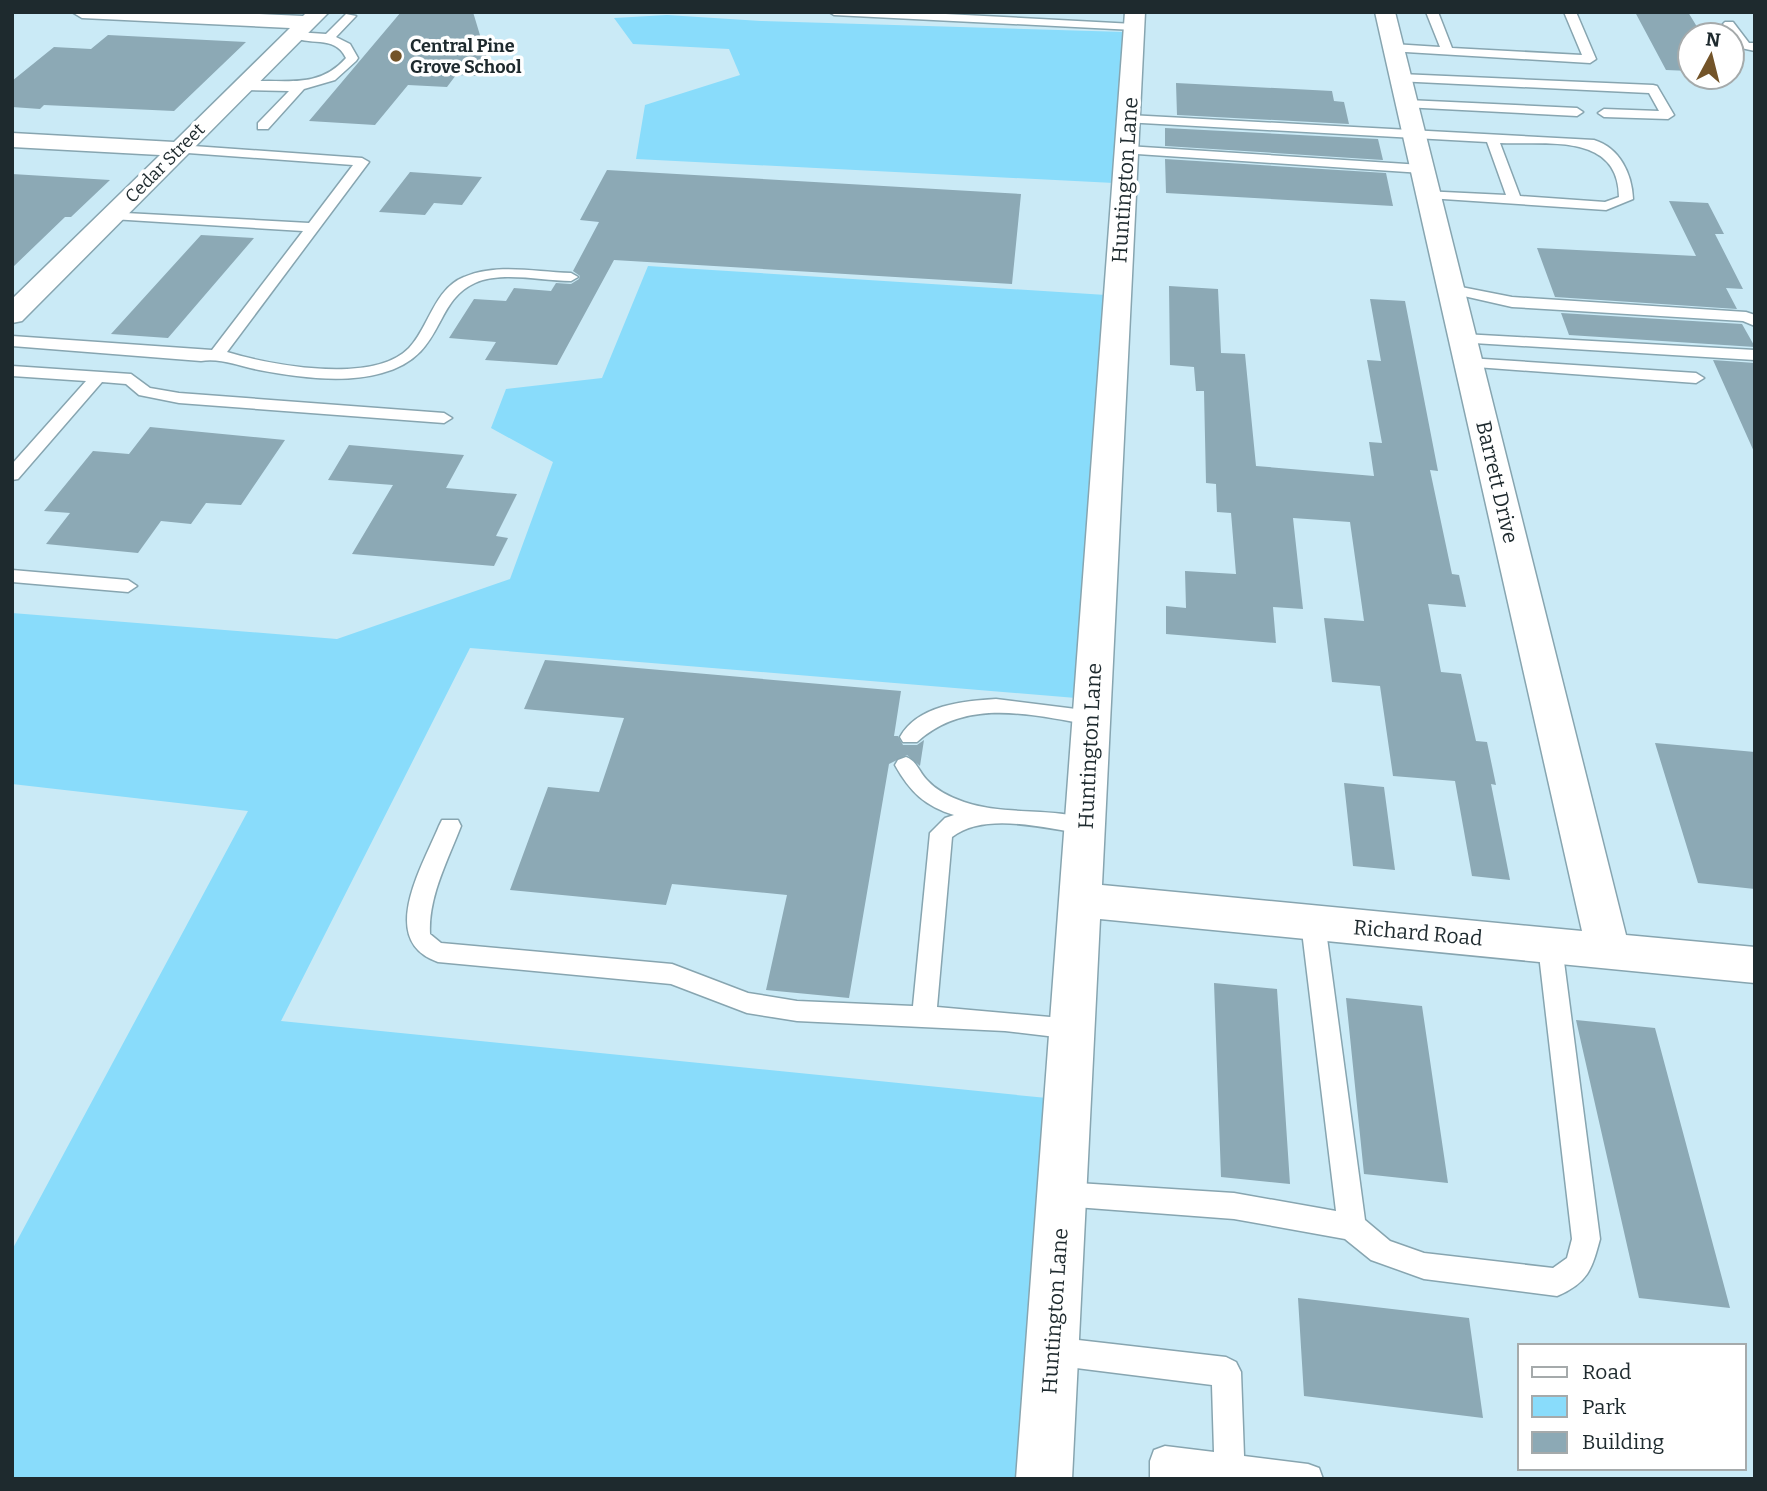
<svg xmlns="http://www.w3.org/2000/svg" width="1767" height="1491" viewBox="0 0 1767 1491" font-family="Bitter,serif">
<rect width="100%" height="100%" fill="#caeaf6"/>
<!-- green -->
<path fill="#89dcfb" d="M 667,15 L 761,21 L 1125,32 L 1114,183 L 636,159 L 645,105 L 740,75 L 729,49 L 633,44 L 614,18 Z
M 648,266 L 1106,295 L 1076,698 L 470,648 L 281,1021 L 1047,1098 L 1019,1479 L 12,1479 L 12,1250 L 248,811 L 12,784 L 12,613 L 337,639 L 510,579 L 553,462 L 491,428 L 506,389 L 602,378 Z"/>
<!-- building -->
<path fill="#8ca9b5" d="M 401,12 L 473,12 L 489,65 L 480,76 L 456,75 L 447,87 L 408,85 L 375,125 L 309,121 Z
M 1635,12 L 1688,12 L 1702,35 L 1690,35 L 1690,71 L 1666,70 Z
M 108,35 L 246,42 L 174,111 L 44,105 L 40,109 L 12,107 L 12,81 L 54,47 L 91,49 Z
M 1176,83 L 1332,91 L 1334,101 L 1344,102 L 1349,124 L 1177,115 Z
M 1165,128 L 1378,139 L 1383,160 L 1165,146 Z
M 1165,159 L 1386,173 L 1393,206 L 1166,193 Z
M 607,170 L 1021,194 L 1012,284 L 614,260 L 557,365 L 485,360 L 496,342 L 449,338 L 474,299 L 506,301 L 514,288 L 551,291 L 556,283 L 571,284 L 579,279 L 580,276 L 573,271 L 599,222 L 580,220 Z
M 410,172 L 482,177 L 462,205 L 434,203 L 425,215 L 379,212 Z
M 12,174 L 45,176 L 110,180 L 71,217 L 65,217 L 12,268 Z
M 1669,201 L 1708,203 L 1724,234 L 1715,234 L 1743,289 L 1726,288 L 1737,309 L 1555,297 L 1537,248 L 1696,256 Z
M 201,235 L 254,238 L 168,338 L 111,334 Z
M 1169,286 L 1218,289 L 1221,353 L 1245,354 L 1256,466 L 1374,476 L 1369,442 L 1382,443 L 1367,360 L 1381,361 L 1370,299 L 1405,301 L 1438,471 L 1430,470 L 1452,574 L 1459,575 L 1466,607 L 1428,604 L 1441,672 L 1461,674 L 1476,741 L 1487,742 L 1496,785 L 1491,784 L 1510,880 L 1472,876 L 1455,781 L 1393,776 L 1380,686 L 1332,682 L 1324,618 L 1364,621 L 1350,522 L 1293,518 L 1303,609 L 1273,607 L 1276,643 L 1166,634 L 1166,606 L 1186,608 L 1185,571 L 1236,574 L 1231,513 L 1217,512 L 1216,484 L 1206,483 L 1204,391 L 1196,391 L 1194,367 L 1170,365 Z
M 1561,313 L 1742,324 L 1755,347 L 1569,335 Z
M 1713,360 L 1755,363 L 1755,454 Z
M 150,427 L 285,440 L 241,505 L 206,503 L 191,524 L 161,521 L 138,553 L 46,544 L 70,513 L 44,511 L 93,451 L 129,454 Z
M 349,445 L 464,455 L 446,488 L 517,494 L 496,536 L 508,538 L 494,566 L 352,554 L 393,485 L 328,480 Z
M 545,660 L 901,691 L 894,736 L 898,736 L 903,745 L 917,745 L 924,740 L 920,766 L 907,755 L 889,764 L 849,998 L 766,990 L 787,895 L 672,884 L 666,905 L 510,890 L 548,787 L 599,792 L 624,718 L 524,709 Z
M 1655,743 L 1755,752 L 1755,889 L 1698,883 Z
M 1344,783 L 1384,787 L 1395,870 L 1353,866 Z
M 1214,983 L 1277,989 L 1290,1184 L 1221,1177 Z
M 1346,998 L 1422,1006 L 1448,1183 L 1364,1174 Z
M 1576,1020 L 1655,1028 L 1730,1308 L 1639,1298 Z
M 1298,1298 L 1469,1318 L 1483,1418 L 1304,1396 Z"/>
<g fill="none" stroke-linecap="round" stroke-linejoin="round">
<defs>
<path id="lane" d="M 829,12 L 907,12 L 1134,24 L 1140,27 L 1134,30 L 834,15 Z
M 1426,12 L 1438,12 L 1452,48 L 1582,55 L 1564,12 L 1576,12 L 1596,59 L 1590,63 L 1389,51 L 1387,48 L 1393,44 L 1440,47 Z
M 346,14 L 356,16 L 336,37 L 350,44 L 358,58 L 356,61 L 335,80 L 304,89 L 268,129 L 258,129 L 258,123 L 289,91 L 243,90 L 239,89 L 239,83 C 278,76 315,93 346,58 C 334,33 308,48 290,35 L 296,32 L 326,34 Z
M 1725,22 L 1733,22 L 1749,43 L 1755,43 L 1755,51 L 1741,48 L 1723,24 Z
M 1400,74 L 1653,85 L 1657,86 L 1674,115 L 1668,119 L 1604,117 L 1598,113 L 1604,109 L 1659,111 L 1649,93 L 1396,81 L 1396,75 Z
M 1407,100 L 1577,108 L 1583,112 L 1577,116 L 1403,107 L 1401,104 Z
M 1129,115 L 1594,140 C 1620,148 1632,174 1633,199 L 1606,210 L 1428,198 L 1421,194 L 1423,191 L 1506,195 L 1487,142 L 1124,122 L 1124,116 ZM 1500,143 C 1546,145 1619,132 1619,197 L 1605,202 L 1520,196 Z
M 179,145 L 362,158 L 369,162 L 227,352 C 270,365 373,385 409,348 C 429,327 434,289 464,277 C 496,263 537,272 571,273 L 578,277 L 571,281 C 542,281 502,271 475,283 C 432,302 446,356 382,373 C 343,384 297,377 259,370 C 239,366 221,358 201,361 L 12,346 L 12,336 L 212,350 L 303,231 L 112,219 L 105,215 L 107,212 L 309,223 L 353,165 L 174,152 L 172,149 Z
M 1127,146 L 1422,165 L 1429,169 L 1422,173 L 1122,153 L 1120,150 Z
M 1451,285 L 1512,297 L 1746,312 L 1755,315 L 1755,326 L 1743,321 L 1512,307 L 1446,292 L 1444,289 Z
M 1463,334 L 1755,350 L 1755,360 L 1457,342 L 1455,339 Z
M 1468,358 L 1696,373 L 1704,378 L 1696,383 L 1462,366 L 1462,360 Z
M 12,366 L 131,374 L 150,388 L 179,393 L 444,413 L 452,418 L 444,423 L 179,403 L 139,395 L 126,384 L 102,382 L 18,479 L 12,480 L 12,464 L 86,381 L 12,376 Z
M 12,570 L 128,580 L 137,586 L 128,592 L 12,582 Z
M 996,699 L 1092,711 L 1099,713 L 1102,718 L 1099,723 L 1092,725 C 1032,715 967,697 917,742 L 903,742 L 900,737 C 918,705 963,701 996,699 Z
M 906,757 C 917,761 919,772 927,780 C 937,791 950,797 964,802 C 1005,816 1051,807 1093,820 L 1096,826 L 1093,832 L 1085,834 C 1046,829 986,811 952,837 L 937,1007 L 1073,1019 L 1082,1022 L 1085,1029 L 1082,1036 L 1073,1039 L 1005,1031 L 797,1021 L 747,1013 L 671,984 L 438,962 C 377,941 422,867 439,826 L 442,820 L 458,820 L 461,826 C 448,860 428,897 430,934 L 441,943 L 672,964 L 748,993 L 797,1001 L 913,1006 L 930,833 L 945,818 L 954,815 C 925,806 910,792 895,765 L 898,760 Z
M 1313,914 L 1321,916 L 1325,923 L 1365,1220 L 1390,1241 L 1424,1253 L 1553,1268 L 1567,1258 L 1572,1239 L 1538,946 L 1542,939 L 1550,936 L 1558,939 L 1562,946 L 1600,1239 C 1592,1269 1588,1283 1557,1296 L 1424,1279 L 1371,1260 L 1345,1239 L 1234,1219 L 1062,1206 L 1052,1203 L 1049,1194 L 1052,1185 L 1062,1182 L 1234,1193 L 1336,1211 L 1301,923 L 1305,916 Z
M 1052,1337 L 1226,1357 L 1236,1362 L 1241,1372 L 1244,1456 L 1308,1464 L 1319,1468 L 1323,1479 L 1150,1479 L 1150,1461 L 1154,1450 L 1165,1446 L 1214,1452 L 1212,1385 L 1052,1365 L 1042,1361 L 1038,1351 L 1042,1341 Z"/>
<path id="street" d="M 72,12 L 216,12 L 303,16 L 307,12 L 329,12 L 22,321 L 12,323 L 12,299 L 160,155 L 12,147 L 12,133 L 174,142 L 290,28 L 82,18 Z
M 1125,12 L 1145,12 L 1102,885 L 1582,931 L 1375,12 L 1395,12 L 1626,935 L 1755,947 L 1755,983 L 1100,919 L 1072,1479 L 1016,1479 Z"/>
</defs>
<!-- lane casing -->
<use href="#lane" stroke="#87a5b0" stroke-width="3"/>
<!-- street casing -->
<use href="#street" stroke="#87a5b0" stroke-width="3"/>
<!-- lane -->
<use href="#lane" fill="#fff" fill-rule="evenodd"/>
<!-- street -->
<use href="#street" fill="#fff" fill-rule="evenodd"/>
</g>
<!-- markers -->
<circle fill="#735429" stroke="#fff" stroke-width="2.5" cx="396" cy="56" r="7"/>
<g text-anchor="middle" stroke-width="7" stroke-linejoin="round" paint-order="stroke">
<!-- far-poi labels -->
<g font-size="18" font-weight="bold" fill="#1e2a2e" stroke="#fff" text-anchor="start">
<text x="410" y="52">Central Pine<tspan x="410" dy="21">Grove School</tspan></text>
</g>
<!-- far-street labels -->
<g font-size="18" fill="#1e2a2e" stroke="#fff">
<text transform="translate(165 163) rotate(-45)" y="6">Cedar Street</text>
</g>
<!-- street labels -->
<g font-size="21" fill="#1e2a2e" stroke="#fff">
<text transform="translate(1125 180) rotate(-86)" y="7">Huntington Lane</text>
<text transform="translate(1497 482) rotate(77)" y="7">Barrett Drive</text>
<text transform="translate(1090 746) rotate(-87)" y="7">Huntington Lane</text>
<text transform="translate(1418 933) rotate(5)" y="7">Richard Road</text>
<text transform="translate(1055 1311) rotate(-86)" y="7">Huntington Lane</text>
</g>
</g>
<!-- border -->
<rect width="1767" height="1491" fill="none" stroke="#1e2a2e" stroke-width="28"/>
<!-- legend -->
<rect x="1518" y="1344" width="228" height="126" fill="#ffffff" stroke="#a5aaab" stroke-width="2"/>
<rect x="1532" y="1367" width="35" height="10" fill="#ffffff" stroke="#a5aaab" stroke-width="2"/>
<text x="1582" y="1379" font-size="21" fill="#1e2a2e">Road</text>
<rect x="1532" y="1396" width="35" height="21" fill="#89dcfb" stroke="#a5aaab" stroke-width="2"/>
<text x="1582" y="1414" font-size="21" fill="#1e2a2e">Park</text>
<rect x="1532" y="1432" width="35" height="21" fill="#8ca9b5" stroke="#a5aaab" stroke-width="2"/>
<text x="1582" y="1449" font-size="21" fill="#1e2a2e">Building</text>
<!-- north arrow -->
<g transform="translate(1711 56) rotate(7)"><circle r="33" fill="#ffffff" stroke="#a5aaab" stroke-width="2"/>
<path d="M0-5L12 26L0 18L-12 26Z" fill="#735429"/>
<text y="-10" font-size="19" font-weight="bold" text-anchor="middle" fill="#1e2a2e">N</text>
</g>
</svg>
